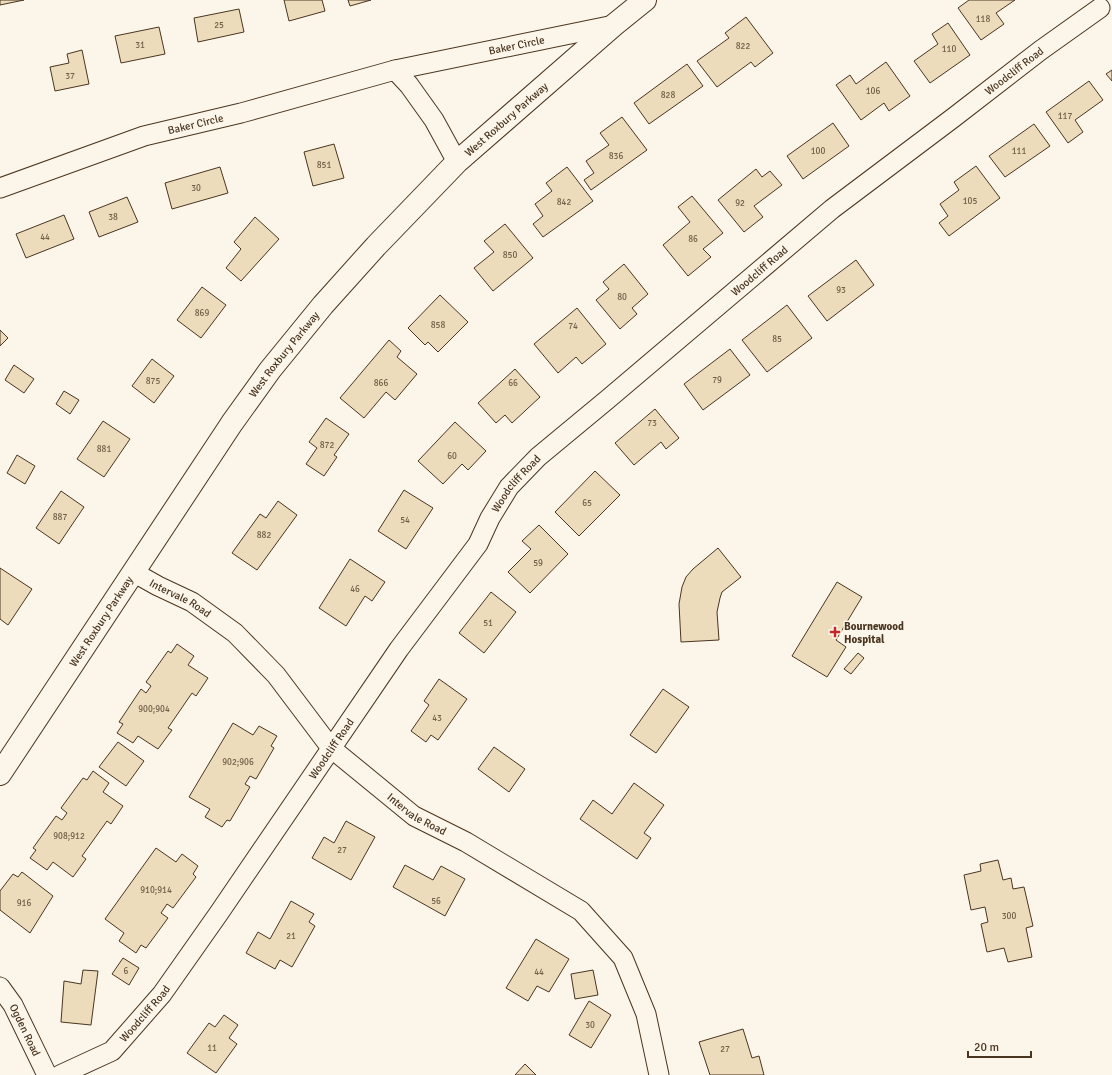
<svg xmlns="http://www.w3.org/2000/svg" width="1112" height="1075" viewBox="0 0 1112 1075" font-family="Signika,sans-serif">
<rect width="100%" height="100%" fill="#fbf6e9"/>
<!-- building -->
<path fill="#ecdcbc" stroke="#4a3520" d="M 0,0 L 24,0 L 0,5 Z
M 284,0 L 322,0 L 325,11 L 289,21 Z
M 348,0 L 371,0 L 350,6 Z
M 969,0 L 1015,0 L 996,13 L 1004,24 L 981,40 L 958,8 Z
M 239,9 L 244,32 L 198,42 L 194,18 Z
M 746,17 L 773,53 L 755,67 L 751,62 L 717,87 L 697,61 L 729,38 L 725,33 Z
M 948,23 L 970,55 L 930,83 L 914,61 L 938,44 L 932,34 Z
M 159,27 L 165,54 L 121,63 L 115,36 Z
M 82,50 L 89,84 L 55,91 L 50,67 L 69,63 L 67,54 Z
M 886,62 L 910,96 L 889,111 L 884,103 L 861,120 L 836,85 L 850,75 L 856,84 Z
M 687,64 L 703,86 L 649,124 L 634,103 Z
M 1112,70 L 1112,81 L 1106,74 Z
M 1089,81 L 1103,100 L 1075,120 L 1083,132 L 1068,143 L 1046,112 Z
M 622,117 L 647,150 L 591,190 L 584,180 L 594,173 L 586,161 L 609,145 L 600,133 Z
M 833,123 L 849,146 L 803,179 L 787,156 Z
M 1034,124 L 1050,146 L 1005,177 L 989,156 Z
M 334,144 L 344,178 L 313,186 L 304,152 Z
M 976,166 L 1000,198 L 949,236 L 939,223 L 948,216 L 940,204 L 959,190 L 954,182 Z
M 220,167 L 228,193 L 172,209 L 165,183 Z
M 567,167 L 593,201 L 543,237 L 533,224 L 543,216 L 535,204 L 552,191 L 546,183 Z
M 756,169 L 762,177 L 770,171 L 782,185 L 754,206 L 763,217 L 744,232 L 718,200 Z
M 692,196 L 723,233 L 703,249 L 711,257 L 688,276 L 663,245 L 690,222 L 678,207 Z
M 127,197 L 138,222 L 99,237 L 89,212 Z
M 64,215 L 74,239 L 26,258 L 16,234 Z
M 255,217 L 279,239 L 241,281 L 226,268 L 241,249 L 234,242 Z
M 505,224 L 533,258 L 493,291 L 474,268 L 494,252 L 484,241 Z
M 856,260 L 874,285 L 827,321 L 808,296 Z
M 624,264 L 648,294 L 632,308 L 637,314 L 620,329 L 596,300 L 609,289 L 603,282 Z
M 202,287 L 226,305 L 201,338 L 177,320 Z
M 440,295 L 468,322 L 438,352 L 428,342 L 425,345 L 408,328 Z
M 787,305 L 812,338 L 767,372 L 742,340 Z
M 577,308 L 606,344 L 582,364 L 576,357 L 558,373 L 534,344 Z
M 0,330 L 8,338 L 0,346 Z
M 389,340 L 401,351 L 397,357 L 417,374 L 395,400 L 386,392 L 364,418 L 340,398 Z
M 730,349 L 750,375 L 703,410 L 684,384 Z
M 152,359 L 174,376 L 154,403 L 132,386 Z
M 14,365 L 34,379 L 24,393 L 5,380 Z
M 515,369 L 540,397 L 512,423 L 505,415 L 496,423 L 478,403 Z
M 64,391 L 79,400 L 70,414 L 56,404 Z
M 655,409 L 679,438 L 666,449 L 661,442 L 634,465 L 615,443 Z
M 326,418 L 349,434 L 334,455 L 337,457 L 324,476 L 306,464 L 317,448 L 309,442 Z
M 103,421 L 130,439 L 104,477 L 77,459 Z
M 455,422 L 486,451 L 468,470 L 462,464 L 443,484 L 418,461 Z
M 17,455 L 35,466 L 25,484 L 7,473 Z
M 595,471 L 620,495 L 579,536 L 555,512 Z
M 404,490 L 433,508 L 406,549 L 378,531 Z
M 61,491 L 84,507 L 59,544 L 36,528 Z
M 278,501 L 297,515 L 257,570 L 232,553 L 260,514 L 266,518 Z
M 539,525 L 568,554 L 530,593 L 508,572 L 531,549 L 522,541 Z
M 718,548 L 741,577 L 722,592 L 720,598 L 717,612 L 719,640 L 681,642 L 679,604 L 682,587 L 686,577 L 693,569 Z
M 350,559 L 385,582 L 372,601 L 365,596 L 346,626 L 319,608 Z
M 0,568 L 32,589 L 8,625 L 0,619 Z
M 837,582 L 862,597 L 836,640 L 846,647 L 827,677 L 792,656 Z
M 491,592 L 516,612 L 484,653 L 459,633 Z
M 177,644 L 194,656 L 188,665 L 208,678 L 196,696 L 192,693 L 168,728 L 172,730 L 158,749 L 138,736 L 133,743 L 117,733 L 123,724 L 119,722 L 141,689 L 146,693 L 151,686 L 146,682 L 168,651 L 171,653 Z
M 858,653 L 864,658 L 851,674 L 844,669 Z
M 439,679 L 467,699 L 438,740 L 431,735 L 426,742 L 411,731 L 429,705 L 424,701 Z
M 663,689 L 689,707 L 656,753 L 630,735 Z
M 233,723 L 253,735 L 259,726 L 277,736 L 271,746 L 274,748 L 256,779 L 250,776 L 245,784 L 250,787 L 230,821 L 227,820 L 222,827 L 205,817 L 210,809 L 189,797 Z
M 118,742 L 144,761 L 126,786 L 99,767 Z
M 494,747 L 525,769 L 509,792 L 478,769 Z
M 93,771 L 109,783 L 103,792 L 123,806 L 111,824 L 107,821 L 82,856 L 86,859 L 73,877 L 53,862 L 47,870 L 30,858 L 36,850 L 33,848 L 56,816 L 62,820 L 67,813 L 61,808 L 83,778 L 87,780 Z
M 634,783 L 664,805 L 644,833 L 651,838 L 637,859 L 580,819 L 593,800 L 612,814 Z
M 346,821 L 375,837 L 351,880 L 312,858 L 324,837 L 334,843 Z
M 156,848 L 176,862 L 182,854 L 198,866 L 193,874 L 196,877 L 173,908 L 167,904 L 161,913 L 168,918 L 146,948 L 141,945 L 136,953 L 119,941 L 124,933 L 105,919 Z
M 998,860 L 1003,880 L 1011,878 L 1013,889 L 1024,887 L 1033,926 L 1026,928 L 1032,957 L 1008,962 L 1004,948 L 987,952 L 981,924 L 988,922 L 985,907 L 971,910 L 964,875 L 981,871 L 980,864 Z
M 405,865 L 433,880 L 441,866 L 465,879 L 445,916 L 393,887 Z
M 22,872 L 53,896 L 30,933 L 0,910 L 0,891 L 13,874 L 18,877 Z
M 291,901 L 314,914 L 309,922 L 315,926 L 292,967 L 280,960 L 275,969 L 246,953 L 258,932 L 270,939 Z
M 536,939 L 569,959 L 549,992 L 537,986 L 528,1001 L 506,988 Z
M 123,958 L 139,968 L 129,985 L 112,974 Z
M 83,970 L 98,971 L 91,1025 L 61,1022 L 64,981 L 81,984 Z
M 593,970 L 598,995 L 575,999 L 571,974 Z
M 589,1001 L 611,1015 L 591,1048 L 569,1035 Z
M 224,1015 L 238,1025 L 229,1038 L 237,1044 L 216,1073 L 187,1053 L 209,1023 L 215,1027 Z
M 743,1029 L 752,1058 L 759,1056 L 764,1075 L 710,1075 L 699,1042 Z
M 525,1064 L 536,1075 L 515,1075 Z"/>
<g fill="none" stroke-linecap="round" stroke-linejoin="round">
<defs>
<g id="street">
<path id="s1" d="M 395,70 L 614,25"/>
<path id="s2" d="M 0,188 L 144,136 L 241,113 L 395,70 L 409,85 L 434,120 L 457,162"/>
<path id="s3" d="M 133,572 L 158,586 L 192,602 L 235,633 L 276,675 L 331,748 L 414,816 L 466,842 L 581,911 L 623,958 L 646,1014 L 659,1075"/>
<path id="s4" d="M 0,987 L 13,1005 L 47,1075"/>
<path id="s5" d="M 60,1075 L 112,1051 L 162,994 L 219,913 L 399,649 L 478,544 L 490,518 L 509,487 L 538,457 L 608,399 L 832,209 L 953,118 L 1041,50 L 1100,8"/>
</g>
<g id="primary">
<path id="s6" d="M 0,774 L 232,423 L 270,370 L 323,305 L 376,246 L 457,162 L 614,25 L 645,0"/>
</g>
</defs>
<!-- street casing -->
<use href="#street" stroke="#4a3520" stroke-width="21"/>
<!-- primary casing -->
<use href="#primary" stroke="#4a3520" stroke-width="24"/>
<!-- street -->
<use href="#street" stroke="#fbf6e9" stroke-width="19"/>
<!-- primary -->
<use href="#primary" stroke="#fbf6e9" stroke-width="22"/>
</g>
<!-- markers -->
<path fill="#c62828" stroke="#fbf6e9" stroke-width="1.5" d="M833 626h4v4h4v4h-4v4h-4v-4h-4v-4h4z"/>
<g text-anchor="middle" stroke-width="3" stroke-linejoin="round" paint-order="stroke">
<!-- number labels -->
<g font-size="9" fill="#725f47">
<text x="983" y="22">118</text>
<text x="219" y="28">25</text>
<text x="140" y="48">31</text>
<text x="743" y="49">822</text>
<text x="949" y="52">110</text>
<text x="70" y="79">37</text>
<text x="873" y="94">106</text>
<text x="668" y="98">828</text>
<text x="1065" y="119">117</text>
<text x="818" y="154">100</text>
<text x="1019" y="154">111</text>
<text x="616" y="159">836</text>
<text x="324" y="168">851</text>
<text x="196" y="191">30</text>
<text x="970" y="204">105</text>
<text x="564" y="205">842</text>
<text x="740" y="206">92</text>
<text x="113" y="220">38</text>
<text x="45" y="240">44</text>
<text x="693" y="242">86</text>
<text x="510" y="258">850</text>
<text x="841" y="293">93</text>
<text x="622" y="300">80</text>
<text x="202" y="316">869</text>
<text x="438" y="328">858</text>
<text x="573" y="329">74</text>
<text x="777" y="342">85</text>
<text x="717" y="383">79</text>
<text x="153" y="384">875</text>
<text x="381" y="386">866</text>
<text x="513" y="386">66</text>
<text x="652" y="426">73</text>
<text x="327" y="448">872</text>
<text x="104" y="452">881</text>
<text x="452" y="459">60</text>
<text x="587" y="506">65</text>
<text x="60" y="520">887</text>
<text x="405" y="523">54</text>
<text x="264" y="538">882</text>
<text x="538" y="566">59</text>
<text x="355" y="592">46</text>
<text x="488" y="626">51</text>
<text x="154" y="712">900;904</text>
<text x="437" y="721">43</text>
<text x="238" y="765">902;906</text>
<text x="69" y="839">908;912</text>
<text x="342" y="853">27</text>
<text x="156" y="893">910;914</text>
<text x="436" y="904">56</text>
<text x="24" y="906">916</text>
<text x="1009" y="919">300</text>
<text x="291" y="939">21</text>
<text x="126" y="974">6</text>
<text x="539" y="975">44</text>
<text x="590" y="1028">30</text>
<text x="212" y="1051">11</text>
<text x="725" y="1052">27</text>
</g>
<!-- street labels -->
<g font-size="11" fill="#4a3520" stroke="#fbf6e9">
<text dy="4" stroke="none"><textPath href="#s1" startOffset="124">Baker Circle</textPath></text>
<text dy="4" stroke="none"><textPath href="#s5" startOffset="1403">Woodcliff Road</textPath></text>
<text dy="4" stroke="none"><textPath href="#s6" startOffset="831">West Roxbury Parkway</textPath></text>
<text dy="4" stroke="none"><textPath href="#s2" startOffset="206">Baker Circle</textPath></text>
<text dy="4" stroke="none"><textPath href="#s5" startOffset="1079">Woodcliff Road</textPath></text>
<text dy="4" stroke="none"><textPath href="#s6" startOffset="507">West Roxbury Parkway</textPath></text>
<text dy="4" stroke="none"><textPath href="#s5" startOffset="755">Woodcliff Road</textPath></text>
<text dy="4" stroke="none"><textPath href="#s3" startOffset="54">Intervale Road</textPath></text>
<text dy="4" stroke="none"><textPath href="#s6" startOffset="183">West Roxbury Parkway</textPath></text>
<text dy="4" stroke="none"><textPath href="#s5" startOffset="431">Woodcliff Road</textPath></text>
<text dy="4" stroke="none"><textPath href="#s3" startOffset="378">Intervale Road</textPath></text>
<text dy="4" stroke="none"><textPath href="#s5" startOffset="107">Woodcliff Road</textPath></text>
<text dy="4" stroke="none"><textPath href="#s4" startOffset="50">Ogden Road</textPath></text>
</g>
<!-- poi labels -->
<g font-size="11" font-weight="bold" fill="#4a3520" stroke="#fbf6e9" text-anchor="start">
<text x="844" y="630">Bournewood<tspan x="844" dy="13">Hospital</tspan></text>
</g>
</g>
<!-- scale -->
<path d="M968 1051v6h63v-6" fill="none" stroke="#4a3520" stroke-width="2"/>
<text x="974" y="1051" font-size="12" fill="#4a3520" stroke="#fbf6e9" stroke-width="3" paint-order="stroke">20 m</text>
</svg>
